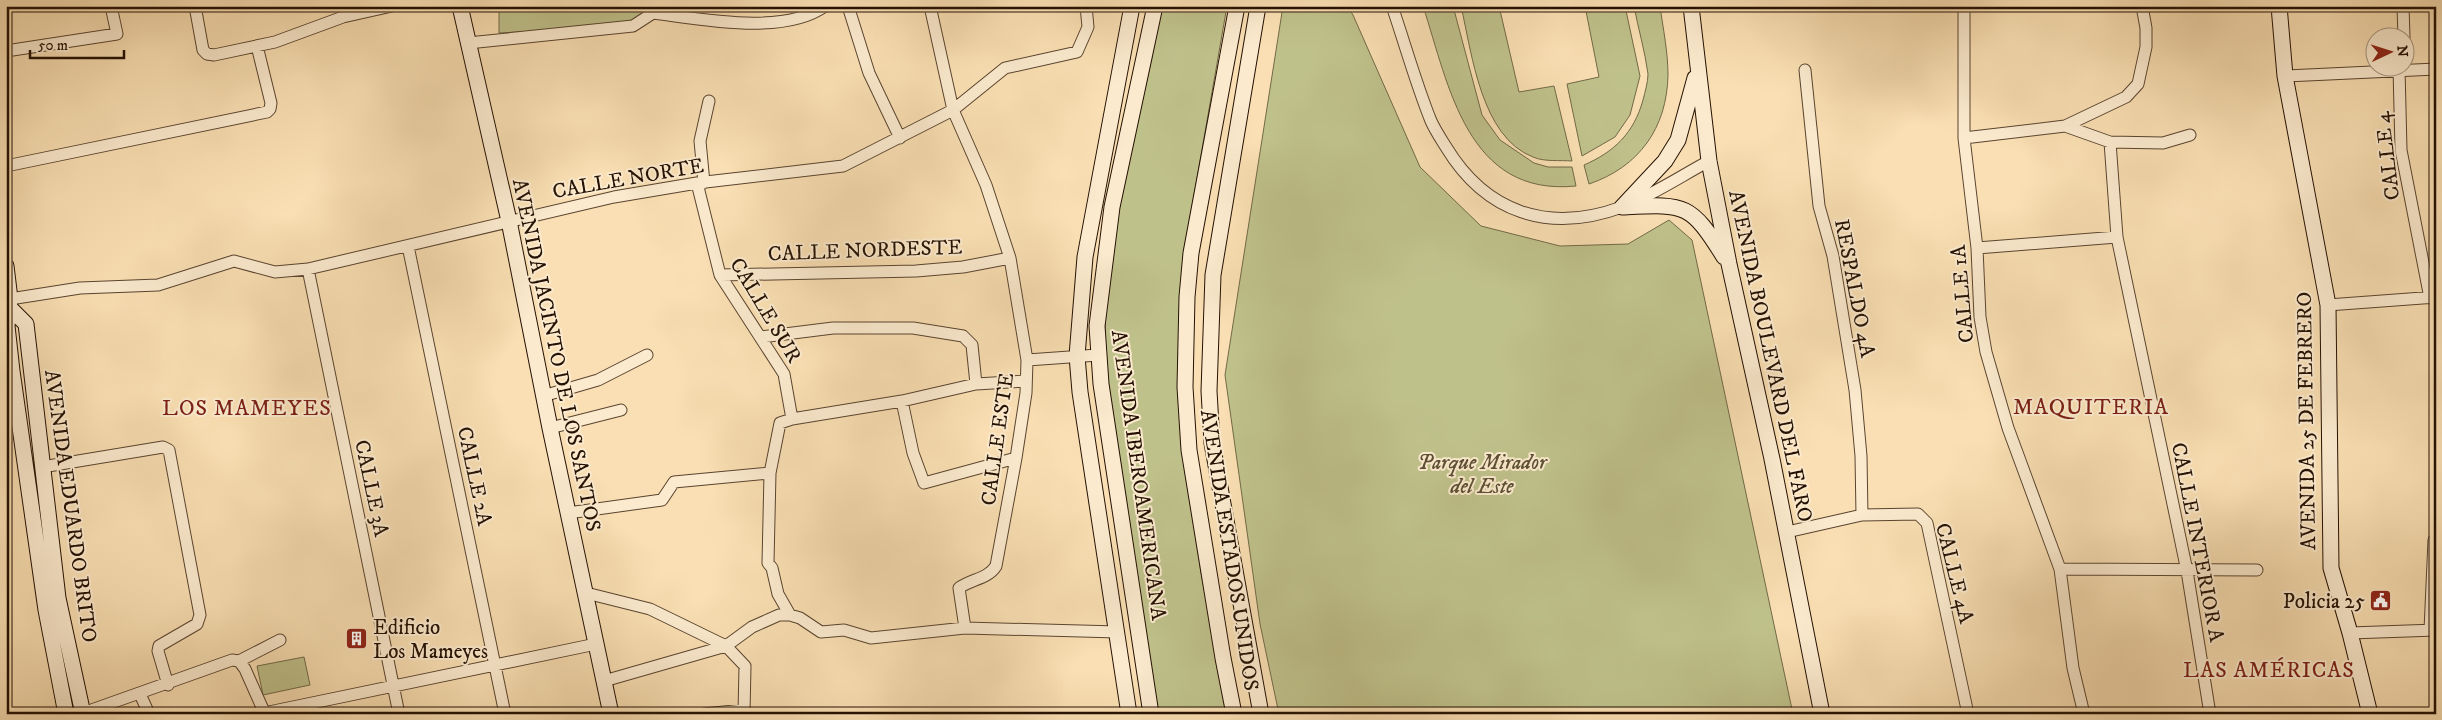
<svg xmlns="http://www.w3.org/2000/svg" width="2442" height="720" viewBox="0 0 2442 720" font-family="'IM FELL DW Pica',serif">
<rect width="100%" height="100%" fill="#f9dfb3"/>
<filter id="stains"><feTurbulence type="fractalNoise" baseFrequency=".004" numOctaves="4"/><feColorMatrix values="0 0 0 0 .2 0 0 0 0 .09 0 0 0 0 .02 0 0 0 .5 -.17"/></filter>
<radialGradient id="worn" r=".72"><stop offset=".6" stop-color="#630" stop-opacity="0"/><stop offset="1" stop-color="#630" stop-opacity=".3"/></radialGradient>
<!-- green -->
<path fill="#bfc18b" stroke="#726947" d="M 499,6 L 646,6 L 646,14 L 632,26 L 499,33 Z
M 1161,6 L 1227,6 L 1184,253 L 1179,318 L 1179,390 L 1184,458 L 1201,573 L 1230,714 L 1157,714 L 1104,356 C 1105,309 1110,262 1118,215 C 1129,145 1151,77 1161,6 Z
M 1283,6 L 1347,6 L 1353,15 L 1420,167 L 1481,226 L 1560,246 L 1628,244 L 1669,220 L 1692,240 L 1793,714 L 1279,714 L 1260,624 L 1225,375 Z
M 1423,6 L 1453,6 L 1482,115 L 1500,140 L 1534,163 L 1548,167 L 1572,167 L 1576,186 C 1467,197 1449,86 1423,6 Z
M 1461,6 L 1499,6 L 1519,92 L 1554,86 L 1572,161 C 1560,160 1544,162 1533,157 C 1481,137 1472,54 1461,6 Z
M 1585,6 L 1625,6 L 1640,76 L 1630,115 L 1615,137 L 1582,156 L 1567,84 L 1599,77 Z
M 1634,6 L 1660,6 C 1663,28 1668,52 1668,75 C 1667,128 1639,167 1589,184 L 1584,165 C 1614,152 1634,133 1643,100 C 1645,92 1648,82 1648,74 C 1645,51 1638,28 1634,6 Z
M 304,657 L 310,685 L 263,695 L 257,666 Z"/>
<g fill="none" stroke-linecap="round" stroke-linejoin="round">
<defs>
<path id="street" d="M 195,6 L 203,50 L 207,54 L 214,55 L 275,42 L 343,17 L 392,6
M 848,6 L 869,73 L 900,138
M 930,6 L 953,110 L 986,185 L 1010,258 L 1027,360 L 1026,393 L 1016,458 L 996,566 C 988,579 971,579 959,588 L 965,628
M 1392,6 C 1405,44 1416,84 1431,121 C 1435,130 1441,139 1446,147 C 1486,213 1549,234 1622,207 C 1651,196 1681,176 1709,161
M 1964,6 L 1964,138 L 1977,248 L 1980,317 L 1986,352 L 2008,428 L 2060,569 L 2073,668 L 2084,714
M 2403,6 L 2404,38
M 468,43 L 633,26 L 653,13 C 701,19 783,36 825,6
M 6,51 L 117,34 L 111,6
M 2399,68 L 2401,150 L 2430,298
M 1805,70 L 1819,206 L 1833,256 L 1855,390 L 1861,456 L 1862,515
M 2285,76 L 2436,69
M 2065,126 L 2110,142 L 2163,143 L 2190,135
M 1964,138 L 2065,126 L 2126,97 L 2138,84 L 2146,47 L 2146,28 L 2142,6
M 2110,142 L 2117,237 L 2187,571 L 2210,714
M 6,166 L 267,112 L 270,109 L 271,103 L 257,46
M 697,183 L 720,275 L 784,374 L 792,419 L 780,423 L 770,473 L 768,563 L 772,568 L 778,594 L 790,615
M 704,183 L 700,141 L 709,101
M 408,246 L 505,714
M 1977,248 L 2117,237
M 308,269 L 399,714
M 720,275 L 916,271 L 963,267 L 1010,258
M 10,299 L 80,288 L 158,285 L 234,261 L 275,272 L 308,269 L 614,197 L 697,183 L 843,166 L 953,110 L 1005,68 L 1077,52 L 1088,27 L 1086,6
M 2328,305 L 2436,297
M 761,337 L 833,328 L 913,328 L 963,336 L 972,345 L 976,384
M 1027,360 L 1098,355
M 543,396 L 598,380 L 647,355
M 902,401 L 913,453 L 924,483 L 1016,458
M 792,419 L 902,401 L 976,384 L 1026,381
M 550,428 L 621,410
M 42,467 L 163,447 L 169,450 L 200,615 L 197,624 L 159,646 L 158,651 L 168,685
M 568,513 L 662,500 L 674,482 L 770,473
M 1787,532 L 1862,515 L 1918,514 L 1927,523 L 1968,714
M 2060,569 L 2257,570
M 586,593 L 650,609 L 726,646 L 745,666 L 744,714
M 2430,630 L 2434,540
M 2350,633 L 2436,630
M 239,661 L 245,669 L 265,714
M 604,681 L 726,646 L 752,627 L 779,615 L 790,615 L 800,618 L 821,632 L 844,630 L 871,638 L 965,628 L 1118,632
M 140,694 L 149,714
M 83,713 L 232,660 L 239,661 L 280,640
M 264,713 L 596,644
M 704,714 L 744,710"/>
<path id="secondary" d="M 460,6 L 509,221 L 550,428 L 611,714
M 1258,6 L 1213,275 L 1209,391 L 1212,443 L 1261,714
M 1691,6 L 1709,161 L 1729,264 L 1772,459 L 1822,714
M 2279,6 L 2285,76 L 2328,305 L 2331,568 L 2350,633 L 2370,714
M 1622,207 L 1665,161 L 1678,140 L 1695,78
M 1622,207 C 1685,204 1690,202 1724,257
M 6,266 L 10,299 L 7,326 L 12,371 L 46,610 L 66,714
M 10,308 L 26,324 L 58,598 L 83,714
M 1129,714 L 1080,392 L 1077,356 L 1085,257 L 1132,6
M 1151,714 L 1101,384 L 1097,326 L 1112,207 L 1155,6
M 1234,714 L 1223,658 L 1189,450 L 1185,387 L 1187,297 L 1191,253 L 1237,6"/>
</defs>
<!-- street casing -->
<use href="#street" stroke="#5a442f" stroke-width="13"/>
<!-- secondary casing -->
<use href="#secondary" stroke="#251103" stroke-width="17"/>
<!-- street -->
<use href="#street" stroke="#fbeace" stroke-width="11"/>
<!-- secondary -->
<use href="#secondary" stroke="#fbeace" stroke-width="15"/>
</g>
<!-- icons -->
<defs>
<symbol id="civic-square" viewBox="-11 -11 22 22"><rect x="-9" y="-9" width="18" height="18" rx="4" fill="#8f2418" stroke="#fbeace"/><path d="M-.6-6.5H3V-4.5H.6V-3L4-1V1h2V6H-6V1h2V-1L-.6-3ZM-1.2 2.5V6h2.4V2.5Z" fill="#fff"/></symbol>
<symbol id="building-square" viewBox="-11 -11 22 22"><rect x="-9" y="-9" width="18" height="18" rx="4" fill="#8f2418" stroke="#fbeace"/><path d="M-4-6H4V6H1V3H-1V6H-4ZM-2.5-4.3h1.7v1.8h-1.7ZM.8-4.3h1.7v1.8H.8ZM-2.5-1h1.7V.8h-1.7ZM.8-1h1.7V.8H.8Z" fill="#fff"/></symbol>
</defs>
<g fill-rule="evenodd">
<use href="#civic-square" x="2368" y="588" width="25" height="25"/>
<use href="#building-square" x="344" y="626" width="25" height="25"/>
</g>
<g text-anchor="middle" stroke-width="4" stroke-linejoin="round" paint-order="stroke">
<!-- street labels -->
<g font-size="21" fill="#251103" stroke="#fbeace">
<text transform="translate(2387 156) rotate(-97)" y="7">CALLE 4</text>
<text transform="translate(628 178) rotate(-10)" y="7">CALLE NORTE</text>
<text transform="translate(865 250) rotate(-2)" y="7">CALLE NORDESTE</text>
<text transform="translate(1855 288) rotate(79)" y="7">RESPALDO 4A</text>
<text transform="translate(1962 294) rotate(-95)" y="7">CALLE 1A</text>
<text transform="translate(766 310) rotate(59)" y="7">CALLE SUR</text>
<text transform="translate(557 355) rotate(78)" y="7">AVENIDA JACINTO DE LOS SANTOS</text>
<text transform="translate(1771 356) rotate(78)" y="7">AVENIDA BOULEVARD DEL FARO</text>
<text transform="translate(2306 421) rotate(-91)" y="7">AVENIDA 25 DE FEBRERO</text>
<text transform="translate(997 439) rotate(-82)" y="7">CALLE ESTE</text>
<text transform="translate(1139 475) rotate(82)" y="7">AVENIDA IBEROAMERICANA</text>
<text transform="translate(475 476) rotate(78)" y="7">CALLE 2A</text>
<text transform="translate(372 488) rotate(78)" y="7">CALLE 3A</text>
<text transform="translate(71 506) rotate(82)" y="7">AVENIDA EDUARDO BRITO</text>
<text transform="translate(2198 542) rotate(79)" y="7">CALLE INTERIOR A</text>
<text transform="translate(1230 550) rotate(81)" y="7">AVENIDA ESTADOS UNIDOS</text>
<text transform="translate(1955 573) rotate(76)" y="7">CALLE 4A</text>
</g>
<!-- park labels -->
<g font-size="21" font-style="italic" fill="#5b4f33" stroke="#fbeace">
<text x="1482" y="469">Parque Mirador<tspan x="1482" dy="24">del Este</tspan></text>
</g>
<!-- poi labels -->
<g font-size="21" fill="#251103" stroke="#fbeace" text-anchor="end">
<text x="2365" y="608">Policia 25</text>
<text x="373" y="634" text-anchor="start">Edificio<tspan x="373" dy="24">Los Mameyes</tspan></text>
</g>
<!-- neighbourhood labels -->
<g font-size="22" letter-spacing="1" fill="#7a1f14" stroke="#fbeace">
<text x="2091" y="414">MAQUITERIA</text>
<text x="247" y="415">LOS MAMEYES</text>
<text x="2269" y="677">LAS AMÉRICAS</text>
</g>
</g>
<!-- margin -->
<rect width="2442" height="720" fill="none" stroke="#f9dfb3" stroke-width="25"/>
<rect x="8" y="8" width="2427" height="705" fill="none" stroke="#251103" stroke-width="2.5"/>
<rect x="12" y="12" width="2417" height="695" fill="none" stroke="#251103"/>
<!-- north arrow -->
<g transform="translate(2390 52) rotate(86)"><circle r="24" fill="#fbeace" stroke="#a5937d"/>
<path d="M0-4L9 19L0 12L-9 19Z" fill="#8f2418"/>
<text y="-8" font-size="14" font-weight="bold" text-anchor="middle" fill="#251103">N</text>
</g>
<!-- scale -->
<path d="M30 50v8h94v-8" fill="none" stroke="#251103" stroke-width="2.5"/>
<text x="38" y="50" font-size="15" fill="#251103" stroke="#fbeace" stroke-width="4" paint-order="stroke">50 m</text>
<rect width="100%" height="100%" filter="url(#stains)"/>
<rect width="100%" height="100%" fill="url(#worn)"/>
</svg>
